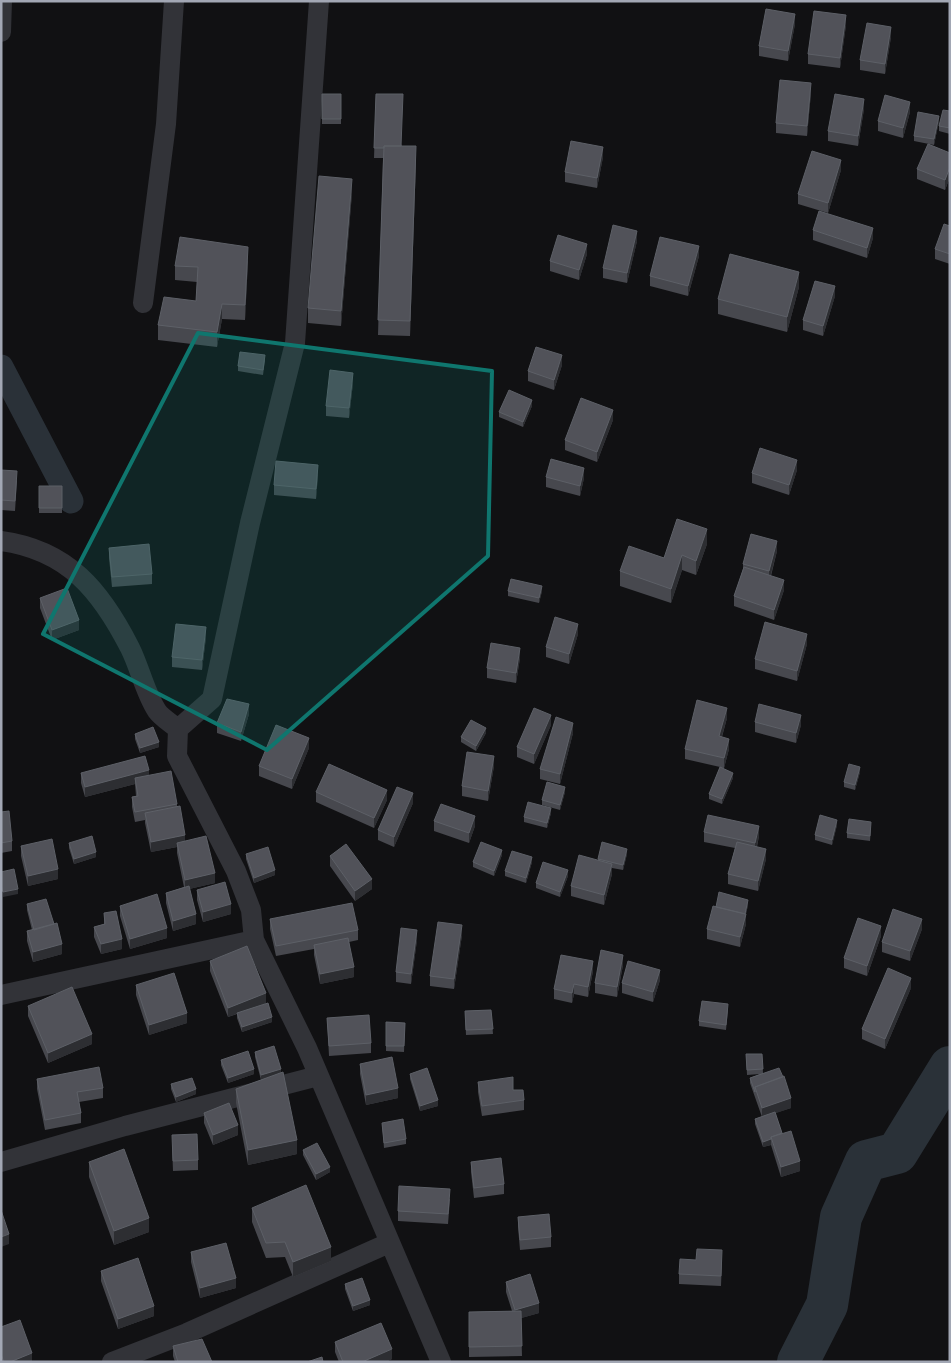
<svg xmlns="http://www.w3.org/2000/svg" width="951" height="1363" viewBox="0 0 951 1363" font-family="'Space Grotesk',sans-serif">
<rect width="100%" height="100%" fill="#111113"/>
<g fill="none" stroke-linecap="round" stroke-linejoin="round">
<!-- canal -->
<path stroke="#2a3138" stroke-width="25" d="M 1,367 L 71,501"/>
<!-- river -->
<path stroke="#2a3138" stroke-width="42" d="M 798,1362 L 827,1305 L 841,1217 L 866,1161 L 897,1153 L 950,1067"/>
<!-- street -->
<path stroke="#323338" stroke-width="20" d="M 1,32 L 2,1
M 143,303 L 166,124 L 174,1
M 1,541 C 68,550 101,591 130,648 C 140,668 145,693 157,711 C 162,718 171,723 178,729 L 177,756 L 236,871 L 251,910 L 254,940 L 307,1048 L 441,1362
M 178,729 L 212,699 L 250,523 L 295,343 L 319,1
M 1,995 L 254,940
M 1,1162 L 125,1126 L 318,1076
M 112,1362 L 187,1333 L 389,1243"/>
</g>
<!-- wall -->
<path fill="#47484e" d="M 795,24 L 788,61 L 759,56 L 759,46 Z
M 846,25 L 840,68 L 808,64 L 808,54 Z
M 891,37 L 885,74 L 860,70 L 860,60 Z
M 811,93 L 807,136 L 776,133 L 776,123 Z
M 322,94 L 341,94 L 341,124 L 322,124 Z
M 376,94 L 402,146 L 416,161 L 410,336 L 378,335 L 383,158 L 374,158 Z
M 864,109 L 858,146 L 828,141 L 828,131 Z
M 950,111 L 950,134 L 939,131 L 939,126 Z
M 910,112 L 903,138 L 878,131 L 878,121 Z
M 939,121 L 934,145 L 914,141 L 914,136 Z
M 950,153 L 950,177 L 945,190 L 917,179 L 917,169 Z
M 603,157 L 597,188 L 565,182 L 565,172 Z
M 841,170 L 828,213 L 798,204 L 798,194 Z
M 352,193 L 341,326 L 308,323 L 308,308 Z
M 950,226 L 950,264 L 935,259 L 935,249 Z
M 813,230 L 873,238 L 867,258 L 813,240 Z
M 637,241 L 627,283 L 603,278 L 603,268 Z
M 587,254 L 579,280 L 550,271 L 550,261 Z
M 699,256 L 688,296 L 650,286 L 650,276 Z
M 248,261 L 245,320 L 222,319 L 217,347 L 158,340 L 158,325 L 196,301 L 197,282 L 175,280 L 175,266 Z
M 799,287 L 787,332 L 718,314 L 718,299 Z
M 835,296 L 823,336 L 803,330 L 803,320 Z
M 265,360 L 263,375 L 238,371 L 238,366 Z
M 562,365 L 554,390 L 528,381 L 528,371 Z
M 353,383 L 349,418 L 326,416 L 326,406 Z
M 532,406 L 523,427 L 499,417 L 499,412 Z
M 613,420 L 597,462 L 565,450 L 565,440 Z
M 1,470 L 17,481 L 15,511 L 1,510 Z
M 797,470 L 789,495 L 752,483 L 752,473 Z
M 318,475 L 316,499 L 274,495 L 274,485 Z
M 546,477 L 584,478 L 580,496 L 546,487 Z
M 39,486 L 62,486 L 62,513 L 39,513 Z
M 707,544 L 696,575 L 682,570 L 671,603 L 620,586 L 620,571 Z
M 109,548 L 152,574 L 152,584 L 112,587 L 109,558 Z
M 777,551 L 771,576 L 784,590 L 774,620 L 734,606 L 734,596 L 743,569 L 743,564 Z
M 508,591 L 542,591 L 539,603 L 508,596 Z
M 40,598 L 79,630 L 52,640 L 40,608 Z
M 578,634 L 569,664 L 546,657 L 546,647 Z
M 206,637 L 202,670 L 172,667 L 172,657 Z
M 807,644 L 797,681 L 755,669 L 755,659 Z
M 520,658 L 516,683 L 487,678 L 487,668 Z
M 249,714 L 241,741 L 217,733 L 217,723 Z
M 727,718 L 722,737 L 729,749 L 724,768 L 722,768 L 733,778 L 722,804 L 709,799 L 709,794 L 720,767 L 685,759 L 685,749 Z
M 755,722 L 801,725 L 796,743 L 755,732 Z
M 551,725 L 534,764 L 517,757 L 517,747 Z
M 486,733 L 476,751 L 461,742 L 461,737 Z
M 573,733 L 560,784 L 540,779 L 540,769 Z
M 135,734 L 159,747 L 140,753 L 135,739 Z
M 309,748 L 292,789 L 259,776 L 259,766 Z
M 494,766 L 488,801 L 462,796 L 462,786 Z
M 860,772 L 855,790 L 844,787 L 844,782 Z
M 81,773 L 149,775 L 177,804 L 177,807 L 185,841 L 215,883 L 189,889 L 196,924 L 173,931 L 166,903 L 166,893 L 184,887 L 177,853 L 177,847 L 151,852 L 145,823 L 145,820 L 135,822 L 132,807 L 132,797 L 136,796 L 135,784 L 85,797 L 81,783 Z
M 316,792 L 387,800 L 374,828 L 316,802 Z
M 565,792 L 560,810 L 542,805 L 542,800 Z
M 413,803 L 394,847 L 378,840 L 378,830 Z
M 1,812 L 12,841 L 12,851 L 1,853 Z
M 551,813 L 547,828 L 524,822 L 524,817 Z
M 434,821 L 475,826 L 469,843 L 434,831 Z
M 837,825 L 832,845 L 815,840 L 815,835 Z
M 871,827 L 870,841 L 847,838 L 847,833 Z
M 704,832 L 759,836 L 757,847 L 766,859 L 758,891 L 728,884 L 728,874 L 735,848 L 704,842 Z
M 69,843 L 96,857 L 74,864 L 69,848 Z
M 21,846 L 58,879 L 28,886 L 21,856 Z
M 246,854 L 275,875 L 254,883 L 246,859 Z
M 627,854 L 623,870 L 612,868 L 612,874 L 604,905 L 571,896 L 571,886 L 598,860 L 598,859 Z
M 502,855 L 494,876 L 473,867 L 473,862 Z
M 330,856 L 372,889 L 355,901 L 330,866 Z
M 532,862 L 526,883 L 505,876 L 505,871 Z
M 568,876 L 560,897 L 536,888 L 536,883 Z
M 197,890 L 231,914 L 203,922 L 197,900 Z
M 27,904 L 62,954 L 33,962 L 27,941 L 27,931 L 32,930 L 27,910 Z
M 748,905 L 746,914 L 746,924 L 740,947 L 707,939 L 707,929 L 716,907 Z
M 120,906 L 167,938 L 130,949 L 120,916 Z
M 104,913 L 122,949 L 101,954 L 94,937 L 94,927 L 104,924 Z
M 270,919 L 358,930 L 358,940 L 349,942 L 354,977 L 320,984 L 314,955 L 314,949 L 276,956 L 270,929 Z
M 922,929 L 910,961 L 882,952 L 882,942 Z
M 462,935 L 454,989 L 430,986 L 430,976 Z
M 881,936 L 867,976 L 844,968 L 844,958 Z
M 417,940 L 411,984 L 396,982 L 396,972 Z
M 210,961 L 266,1003 L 246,1011 L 272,1022 L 242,1032 L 237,1018 L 237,1014 L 228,1017 L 210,971 Z
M 623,965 L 617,997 L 595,993 L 595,983 Z
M 593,971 L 588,997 L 574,994 L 572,1003 L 554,999 L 554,989 Z
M 660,980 L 653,1002 L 622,993 L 622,983 Z
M 136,985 L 187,1023 L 149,1035 L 136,995 Z
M 911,988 L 885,1049 L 862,1039 L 862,1029 Z
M 28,1006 L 92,1044 L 48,1063 L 28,1016 Z
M 491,1010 L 493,1034 L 466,1035 L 465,1011 Z
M 728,1010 L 726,1030 L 699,1026 L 699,1021 Z
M 327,1018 L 371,1043 L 371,1053 L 329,1056 Z
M 386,1022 L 405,1023 L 404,1052 L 386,1051 Z
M 255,1052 L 281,1073 L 297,1154 L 248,1165 L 236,1103 L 236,1089 L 261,1080 L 255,1057 Z
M 746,1054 L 762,1054 L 763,1073 L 791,1108 L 775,1113 L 782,1133 L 800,1171 L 781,1177 L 771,1145 L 763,1147 L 755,1124 L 755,1119 L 762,1117 L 750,1083 L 750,1078 L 760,1074 L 747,1075 Z
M 221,1060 L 254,1074 L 228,1083 L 221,1065 Z
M 360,1064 L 398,1098 L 366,1105 L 360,1074 Z
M 410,1074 L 438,1106 L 420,1111 L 410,1079 Z
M 37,1079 L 103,1088 L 103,1098 L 79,1102 L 81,1113 L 81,1123 L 45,1130 L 37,1089 Z
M 478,1082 L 513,1090 L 524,1100 L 524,1110 L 482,1116 L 478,1092 Z
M 171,1084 L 196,1094 L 176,1102 L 171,1089 Z
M 204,1113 L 238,1135 L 213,1145 L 204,1123 Z
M 382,1123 L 406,1139 L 406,1144 L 384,1148 Z
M 172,1145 L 198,1160 L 198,1170 L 173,1171 Z
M 303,1150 L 330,1172 L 316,1180 L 303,1155 Z
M 89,1162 L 149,1232 L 114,1245 L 89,1177 Z
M 471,1162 L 504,1184 L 504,1194 L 474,1198 L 471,1172 Z
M 450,1199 L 448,1224 L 398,1221 L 398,1211 Z
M 252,1208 L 331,1261 L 293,1277 L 285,1257 L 266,1258 L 252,1222 Z
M 518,1217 L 551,1237 L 551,1247 L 520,1250 L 518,1227 Z
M 191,1252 L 236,1288 L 200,1298 L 191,1262 Z
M 722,1260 L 721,1286 L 679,1284 L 679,1274 Z
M 101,1271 L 154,1316 L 118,1329 L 101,1281 Z
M 506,1282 L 539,1313 L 521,1318 L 522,1356 L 469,1357 L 469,1312 L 512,1311 L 506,1292 Z
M 345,1284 L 370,1305 L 353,1311 L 345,1289 Z
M 1,1327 L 32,1362 L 1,1362 Z
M 335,1342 L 392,1359 L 385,1362 L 339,1362 L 335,1352 Z
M 173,1346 L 212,1362 L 175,1362 L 173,1356 Z"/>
<!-- shaded-wall -->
<path fill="#2d2e32" d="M 795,14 L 795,24 L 788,61 L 788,51 Z
M 846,15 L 846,25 L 840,68 L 840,58 Z
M 891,27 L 891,37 L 885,74 L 885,64 Z
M 811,83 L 811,93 L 807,136 L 807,126 Z
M 864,99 L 864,109 L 858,146 L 858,136 Z
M 910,102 L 910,112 L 903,138 L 903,128 Z
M 939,116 L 939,121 L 934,145 L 934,139 Z
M 416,146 L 416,161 L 410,336 L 410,321 Z
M 603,147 L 603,157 L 597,188 L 597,178 Z
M 841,160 L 841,170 L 828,213 L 828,203 Z
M 950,167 L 950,177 L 945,190 L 945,180 Z
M 352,179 L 352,193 L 341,326 L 341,311 Z
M 873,228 L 873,238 L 867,258 L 867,248 Z
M 637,231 L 637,241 L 627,283 L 627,273 Z
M 587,244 L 587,254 L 579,280 L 579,270 Z
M 699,246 L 699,256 L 688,296 L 688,286 Z
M 248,247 L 248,261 L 245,320 L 245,305 Z
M 799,272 L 799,287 L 787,332 L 787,317 Z
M 835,286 L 835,296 L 823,336 L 823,326 Z
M 222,304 L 222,319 L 217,347 L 217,332 Z
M 562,355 L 562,365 L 554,390 L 554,380 Z
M 353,373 L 353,383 L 349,418 L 349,408 Z
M 532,400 L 532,406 L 523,427 L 523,422 Z
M 613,410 L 613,420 L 597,462 L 597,452 Z
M 797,460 L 797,470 L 789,495 L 789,485 Z
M 318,465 L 318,475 L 316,499 L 316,489 Z
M 584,468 L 584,478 L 580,496 L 580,486 Z
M 707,529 L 707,544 L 696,575 L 696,561 Z
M 777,541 L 777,551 L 769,581 L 769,571 Z
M 682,555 L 682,570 L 671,603 L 671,589 Z
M 784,580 L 784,590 L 774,620 L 774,610 Z
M 542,586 L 542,591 L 539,603 L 539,598 Z
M 79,620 L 79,630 L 52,640 L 52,630 Z
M 578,624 L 578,634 L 569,664 L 569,654 Z
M 206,627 L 206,637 L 202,670 L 202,660 Z
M 807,634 L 807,644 L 797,681 L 797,671 Z
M 520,648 L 520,658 L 516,683 L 516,673 Z
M 249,704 L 249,714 L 241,741 L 241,732 Z
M 727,708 L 727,718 L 719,746 L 719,736 Z
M 551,715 L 551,725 L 534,764 L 534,754 Z
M 801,715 L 801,725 L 796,743 L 796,733 Z
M 573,723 L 573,733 L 560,784 L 560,774 Z
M 486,728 L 486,733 L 476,751 L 476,746 Z
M 309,738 L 309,748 L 292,789 L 292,779 Z
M 729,739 L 729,749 L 724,768 L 724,758 Z
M 159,742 L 159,747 L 140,753 L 140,748 Z
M 494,756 L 494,766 L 488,801 L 488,791 Z
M 860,767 L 860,772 L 855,790 L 855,785 Z
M 149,770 L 149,780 L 135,778 L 135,784 L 85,797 L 85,787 Z
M 733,773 L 733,778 L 722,804 L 722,799 Z
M 565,787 L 565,792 L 560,810 L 560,805 Z
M 387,790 L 387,800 L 374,828 L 374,818 Z
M 413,793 L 413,803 L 394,847 L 394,837 Z
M 551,808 L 551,813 L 547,828 L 547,823 Z
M 475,816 L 475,826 L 469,843 L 469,833 Z
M 837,820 L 837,825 L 832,845 L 832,840 Z
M 759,826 L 759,836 L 755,853 L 755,843 Z
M 185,835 L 185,845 L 177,843 L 177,847 L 151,852 L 151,842 Z
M 627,849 L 627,854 L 623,870 L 623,865 Z
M 766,849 L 766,859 L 758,891 L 758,881 Z
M 502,850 L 502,855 L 494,876 L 494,871 Z
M 96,852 L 96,857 L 74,864 L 74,859 Z
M 532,857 L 532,862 L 526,883 L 526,878 Z
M 612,864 L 612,874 L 604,905 L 604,895 Z
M 58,869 L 58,879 L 28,886 L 28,876 Z
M 275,870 L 275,875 L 254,883 L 254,878 Z
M 568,870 L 568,876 L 560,897 L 560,892 Z
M 215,873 L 215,883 L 185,890 L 185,880 Z
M 372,879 L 372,889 L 355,901 L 355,891 Z
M 18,889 L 18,894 L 3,897 L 3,892 Z
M 748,900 L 748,905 L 744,922 L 744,917 Z
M 231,904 L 231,914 L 203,922 L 203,912 Z
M 196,914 L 196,924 L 173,931 L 173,921 Z
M 746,914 L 746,924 L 740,947 L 740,937 Z
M 922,919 L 922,929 L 910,961 L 910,951 Z
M 462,925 L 462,935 L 454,989 L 454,979 Z
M 881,926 L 881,936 L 867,976 L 867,966 Z
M 167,928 L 167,938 L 130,949 L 130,939 Z
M 417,930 L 417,940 L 411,984 L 411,974 Z
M 122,939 L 122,949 L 101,954 L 101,944 Z
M 62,944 L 62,954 L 33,962 L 33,952 Z
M 623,955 L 623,965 L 617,997 L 617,987 Z
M 593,961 L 593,971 L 588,997 L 588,987 Z
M 354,967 L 354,977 L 320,984 L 320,974 Z
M 660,970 L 660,980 L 653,1002 L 653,992 Z
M 911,978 L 911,988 L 885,1049 L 885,1039 Z
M 574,984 L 574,994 L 572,1003 L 572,993 Z
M 266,993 L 266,1003 L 228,1017 L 228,1008 Z
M 187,1013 L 187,1023 L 149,1035 L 149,1025 Z
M 272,1017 L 272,1022 L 242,1032 L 242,1027 Z
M 92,1034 L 92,1044 L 48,1063 L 48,1053 Z
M 254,1069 L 254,1074 L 228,1083 L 228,1078 Z
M 281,1069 L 281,1074 L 261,1080 L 261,1075 Z
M 398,1088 L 398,1098 L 366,1105 L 366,1095 Z
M 196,1089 L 196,1094 L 176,1102 L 176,1097 Z
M 791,1098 L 791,1108 L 762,1118 L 762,1108 Z
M 438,1100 L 438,1106 L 420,1111 L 420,1106 Z
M 238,1125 L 238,1135 L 213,1145 L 213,1135 Z
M 771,1139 L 771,1145 L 763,1147 L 763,1142 Z
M 297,1140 L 297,1154 L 248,1165 L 248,1150 Z
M 800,1161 L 800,1171 L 781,1177 L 781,1167 Z
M 330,1167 L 330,1172 L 316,1180 L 316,1174 Z
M 149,1218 L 149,1232 L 114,1245 L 114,1231 Z
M 9,1234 L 9,1244 L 1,1247 L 1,1237 Z
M 331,1247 L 331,1261 L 293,1277 L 293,1262 Z
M 236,1278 L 236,1288 L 200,1298 L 200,1288 Z
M 370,1300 L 370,1305 L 353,1311 L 353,1306 Z
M 539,1303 L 539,1313 L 515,1320 L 515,1310 Z
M 154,1306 L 154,1316 L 118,1329 L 118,1319 Z
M 392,1349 L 392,1359 L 385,1362 L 362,1362 Z
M 32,1353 L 32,1362 L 10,1362 Z"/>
<!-- building -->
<path fill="#515259" stroke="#5d6067" d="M 766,9 L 795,14 L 788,51 L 759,46 Z
M 814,11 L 846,15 L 840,58 L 808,54 Z
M 867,23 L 891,27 L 885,64 L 860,60 Z
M 780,80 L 811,83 L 807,126 L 776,123 Z
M 322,94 L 341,94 L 341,119 L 322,119 Z
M 376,94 L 403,94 L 401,146 L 384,146 L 384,148 L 374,148 Z
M 835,94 L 864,99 L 858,136 L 828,131 Z
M 885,95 L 910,102 L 903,128 L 878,121 Z
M 943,110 L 950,111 L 950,128 L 939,126 Z
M 918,112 L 939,116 L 934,139 L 914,136 Z
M 571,141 L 603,147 L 597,178 L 565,172 Z
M 928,144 L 950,153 L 950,167 L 945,180 L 917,169 Z
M 384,146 L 416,146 L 410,321 L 378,320 Z
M 812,151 L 841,160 L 828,203 L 798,194 Z
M 319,176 L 352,179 L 341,311 L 308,308 Z
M 819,211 L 873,228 L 867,248 L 813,230 Z
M 944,224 L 950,226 L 950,254 L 935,249 Z
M 613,225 L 637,231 L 627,273 L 603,268 Z
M 558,235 L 587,244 L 579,270 L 550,261 Z
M 180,237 L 248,247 L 245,305 L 222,304 L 217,332 L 158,325 L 164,297 L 196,301 L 198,267 L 175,266 Z
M 660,237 L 699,246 L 688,286 L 650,276 Z
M 730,254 L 799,272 L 787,317 L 718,299 Z
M 815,281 L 835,286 L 823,326 L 803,320 Z
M 536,347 L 562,355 L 554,380 L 528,371 Z
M 240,352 L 265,355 L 263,370 L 238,366 Z
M 330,370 L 353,373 L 349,408 L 326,406 Z
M 509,390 L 532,400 L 523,422 L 499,412 Z
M 581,398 L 613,410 L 597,452 L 565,440 Z
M 760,448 L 797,460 L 789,485 L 752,473 Z
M 551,459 L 584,468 L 580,486 L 546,477 Z
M 276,461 L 318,465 L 316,489 L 274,485 Z
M 1,470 L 17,471 L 15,501 L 1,500 Z
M 39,486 L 62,486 L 62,508 L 39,508 Z
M 677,519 L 707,529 L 696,561 L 682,555 L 671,589 L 620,571 L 629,546 L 664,558 Z
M 751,534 L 777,541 L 769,571 L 743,564 Z
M 149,544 L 152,574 L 112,577 L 109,548 Z
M 744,567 L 784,580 L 774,610 L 734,596 Z
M 511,579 L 542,586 L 539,598 L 508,591 Z
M 67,588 L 79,620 L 52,630 L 40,598 Z
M 555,617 L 578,624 L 569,654 L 546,647 Z
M 765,622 L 807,634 L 797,671 L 755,659 Z
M 176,624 L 206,627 L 202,660 L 172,657 Z
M 491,643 L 520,648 L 516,673 L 487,668 Z
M 227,699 L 249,704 L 241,732 L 217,723 Z
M 697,700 L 727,708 L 719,736 L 729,739 L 724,758 L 685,749 Z
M 759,704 L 801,715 L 796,733 L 755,722 Z
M 534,708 L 551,715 L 534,754 L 517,747 Z
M 556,717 L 573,723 L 560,774 L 540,769 Z
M 471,720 L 486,728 L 476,746 L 461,737 Z
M 276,725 L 309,738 L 292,779 L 259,766 Z
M 153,727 L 159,742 L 140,748 L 135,734 Z
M 467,752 L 494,756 L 488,791 L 462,786 Z
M 145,756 L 149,770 L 85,787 L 81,773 Z
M 329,764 L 387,790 L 374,818 L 316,792 Z
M 849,764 L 860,767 L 855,785 L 844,782 Z
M 720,767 L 733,773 L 722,799 L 709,794 Z
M 171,771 L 177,804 L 135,812 L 132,797 L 138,796 L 135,778 Z
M 547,782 L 565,787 L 560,805 L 542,800 Z
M 397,787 L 413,793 L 394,837 L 378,830 Z
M 528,802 L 551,808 L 547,823 L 524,817 Z
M 441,804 L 475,816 L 469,833 L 434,821 Z
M 180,806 L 185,835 L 151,842 L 145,813 Z
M 9,811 L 12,841 L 1,843 L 1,812 Z
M 708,815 L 759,826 L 755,843 L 704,832 Z
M 820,815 L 837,820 L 832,840 L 815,835 Z
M 849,819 L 871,822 L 870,836 L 847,833 Z
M 92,836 L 96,852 L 74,859 L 69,843 Z
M 206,836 L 215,873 L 185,880 L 177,843 Z
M 52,839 L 58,869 L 28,876 L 21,846 Z
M 481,842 L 502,850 L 494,871 L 473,862 Z
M 602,842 L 627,849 L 623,865 L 598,859 Z
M 737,842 L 766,849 L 758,881 L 728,874 Z
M 346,844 L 372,879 L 355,891 L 330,856 Z
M 268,847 L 275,870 L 254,878 L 246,854 Z
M 512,851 L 532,857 L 526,878 L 505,871 Z
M 579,855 L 612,864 L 604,895 L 571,886 Z
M 543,862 L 568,870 L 560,892 L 536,883 Z
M 14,869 L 18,889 L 3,892 L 1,885 L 1,872 Z
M 225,882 L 231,904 L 203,912 L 197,890 Z
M 189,886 L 196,914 L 173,921 L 166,893 Z
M 719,892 L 748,900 L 745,914 L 716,907 Z
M 157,894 L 167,928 L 130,939 L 120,906 Z
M 46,899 L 54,924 L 34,930 L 27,904 Z
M 352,903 L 358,930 L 276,946 L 270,919 Z
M 713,906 L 746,914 L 740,937 L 707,929 Z
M 893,909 L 922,919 L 910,951 L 882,942 Z
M 116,911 L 122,939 L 101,944 L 94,927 L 105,924 L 104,913 Z
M 858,918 L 881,926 L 867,966 L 844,958 Z
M 438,922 L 462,925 L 454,979 L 430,976 Z
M 57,923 L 62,944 L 33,952 L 27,931 Z
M 401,928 L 417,930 L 411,974 L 396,972 Z
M 348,938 L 354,967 L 320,974 L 314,945 Z
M 247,946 L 266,993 L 228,1008 L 210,961 Z
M 601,950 L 623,955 L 617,987 L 595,983 Z
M 561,955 L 593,961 L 588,987 L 574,984 L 572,993 L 554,989 Z
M 628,961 L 660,970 L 653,992 L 622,983 Z
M 888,968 L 911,978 L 885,1039 L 862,1029 Z
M 174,973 L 187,1013 L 149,1025 L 136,985 Z
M 72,987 L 92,1034 L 48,1053 L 28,1006 Z
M 702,1001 L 728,1004 L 726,1025 L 699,1021 Z
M 268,1003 L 272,1017 L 242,1027 L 237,1013 Z
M 491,1010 L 493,1029 L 466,1030 L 465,1011 Z
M 369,1015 L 371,1043 L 329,1046 L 327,1018 Z
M 386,1022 L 405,1023 L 404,1046 L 386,1046 Z
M 274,1046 L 281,1069 L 261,1075 L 255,1052 Z
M 248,1051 L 254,1069 L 228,1078 L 221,1060 Z
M 746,1054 L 762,1054 L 763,1069 L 747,1070 Z
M 392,1057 L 398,1088 L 366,1095 L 360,1064 Z
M 99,1067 L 103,1088 L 77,1092 L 81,1113 L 45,1120 L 37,1079 Z
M 427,1068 L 438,1100 L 420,1106 L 410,1074 Z
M 779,1068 L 783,1077 L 755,1087 L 755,1092 L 750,1078 Z
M 283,1072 L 297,1140 L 248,1150 L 236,1089 Z
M 784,1076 L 791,1098 L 762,1108 L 755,1087 Z
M 513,1077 L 513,1090 L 523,1090 L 524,1100 L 482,1106 L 478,1082 Z
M 192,1078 L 196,1089 L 176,1097 L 171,1084 Z
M 229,1103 L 238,1125 L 213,1135 L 204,1113 Z
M 775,1112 L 782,1133 L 771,1137 L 771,1139 L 763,1142 L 755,1119 Z
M 403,1119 L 406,1139 L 384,1143 L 382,1123 Z
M 791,1131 L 800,1161 L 781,1167 L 771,1137 Z
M 197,1134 L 198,1160 L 173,1161 L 172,1135 Z
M 317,1143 L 330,1167 L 316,1174 L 303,1150 Z
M 124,1149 L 149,1218 L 114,1231 L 89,1162 Z
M 501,1158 L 504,1184 L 474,1188 L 471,1162 Z
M 306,1185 L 331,1247 L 293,1262 L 285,1242 L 266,1243 L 252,1208 Z
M 399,1186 L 450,1189 L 448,1214 L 398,1211 Z
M 1,1210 L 9,1234 L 1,1237 Z
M 549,1214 L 551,1237 L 520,1240 L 518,1217 Z
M 226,1243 L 236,1278 L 200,1288 L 191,1252 Z
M 697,1249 L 722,1250 L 721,1276 L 679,1274 L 680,1259 L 696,1260 Z
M 138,1258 L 154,1306 L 118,1319 L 101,1271 Z
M 530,1274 L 539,1303 L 515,1310 L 506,1282 Z
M 362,1278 L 370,1300 L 353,1306 L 345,1284 Z
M 521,1311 L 522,1346 L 469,1347 L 469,1312 Z
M 20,1320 L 32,1353 L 10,1362 L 4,1362 L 1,1354 L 1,1327 Z
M 381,1323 L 392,1349 L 362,1362 L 343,1362 L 335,1342 Z
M 202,1339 L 212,1362 L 178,1362 L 173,1346 Z
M 322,1357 L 323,1362 L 307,1362 Z"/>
<!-- marked area -->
<path fill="#0f766e" fill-opacity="0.2" stroke="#0f766e" stroke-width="4" stroke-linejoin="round" d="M 198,333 L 492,371 L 488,556 L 267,750 L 43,634 Z"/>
<!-- border -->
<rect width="951" height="1363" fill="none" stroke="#a2a7b4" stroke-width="5"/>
</svg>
